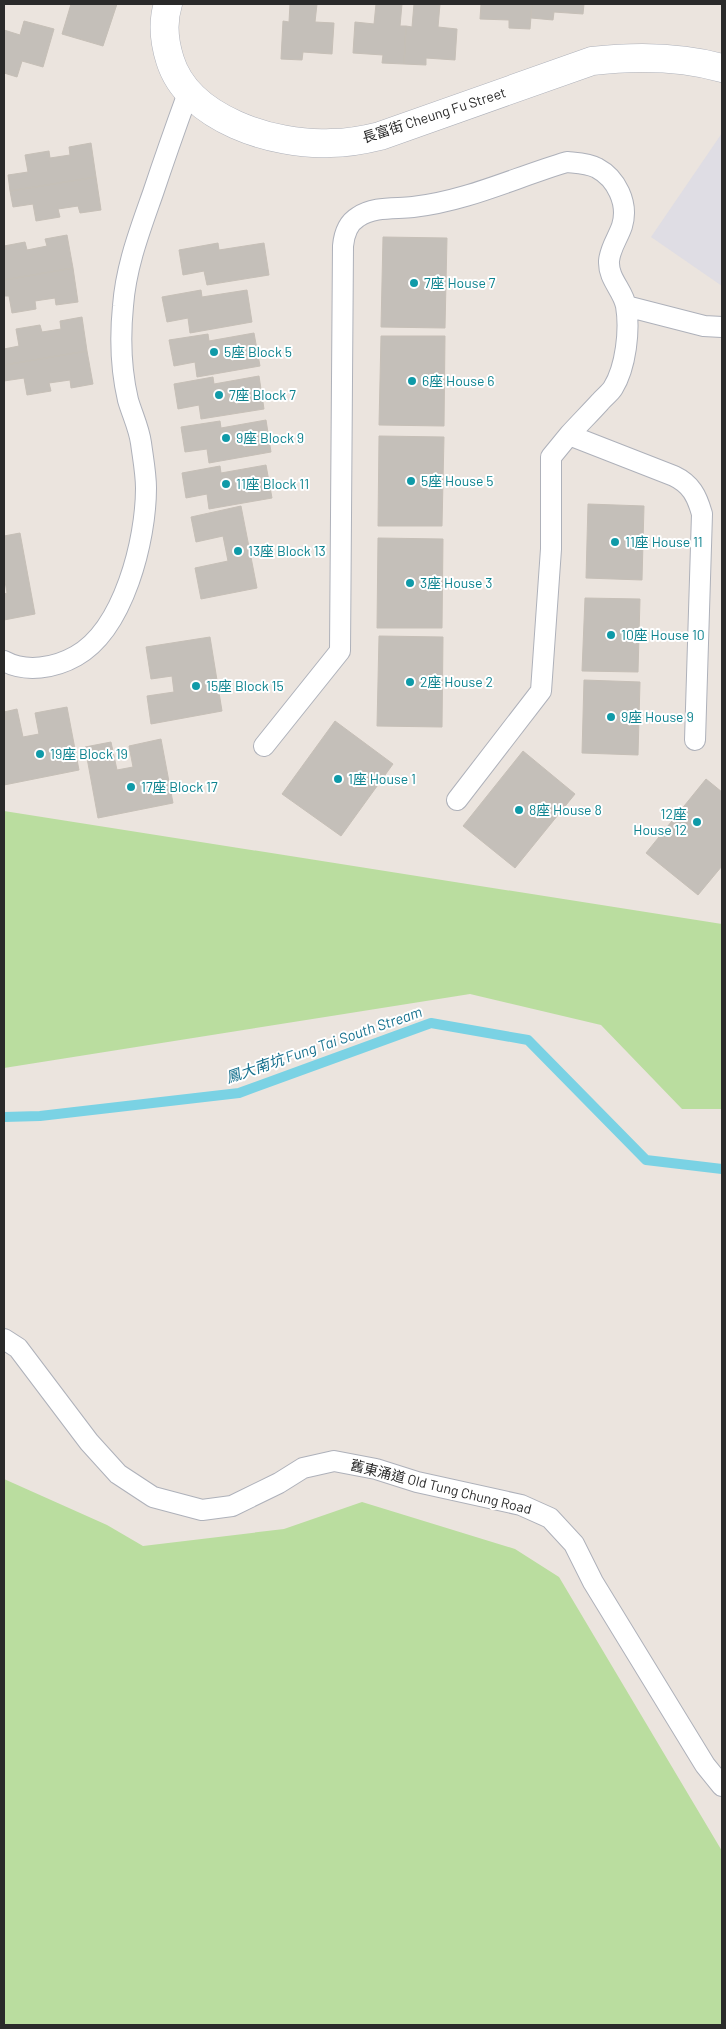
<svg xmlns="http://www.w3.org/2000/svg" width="726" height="2029" viewBox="0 0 726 2029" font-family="Barlow,'Noto Sans TC',sans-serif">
<rect width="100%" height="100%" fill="#ebe4de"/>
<!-- industrial -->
<path fill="#dfdde4" d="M 722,133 L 722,286 L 651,237 Z"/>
<!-- green -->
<path fill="#badd9f" d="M 4,811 L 722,924 L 722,1109 L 682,1109 L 601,1025 L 470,994 L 4,1068 Z
M 4,1479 L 107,1525 L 143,1546 L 284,1529 L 362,1502 L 515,1549 L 559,1577 L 722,1851 L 722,2025 L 4,2025 Z"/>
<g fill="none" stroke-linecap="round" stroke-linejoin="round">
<!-- stream -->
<path stroke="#7ad2e4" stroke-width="10" d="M 4,1117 L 40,1116 L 239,1093 L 431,1023 L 528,1040 L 646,1160 L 722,1169"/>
</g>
<!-- building -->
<path fill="#c4bfb9" stroke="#c6bfb7" d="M 71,4 L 117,4 L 103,46 L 62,34 Z
M 290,4 L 317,4 L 315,22 L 334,23 L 332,54 L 303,52 L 302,60 L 281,59 L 283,21 L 289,22 Z
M 376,4 L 402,4 L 400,26 L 406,26 L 404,64 L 382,63 L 383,55 L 353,53 L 355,22 L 374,24 Z
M 414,4 L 440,4 L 438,27 L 457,29 L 455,60 L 426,58 L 426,65 L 404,64 L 406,26 L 412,27 Z
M 481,4 L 532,4 L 530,29 L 509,28 L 509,20 L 480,19 Z
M 532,4 L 584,4 L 583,14 L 554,12 L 553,20 L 531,18 Z
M 24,21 L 54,29 L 43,67 L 22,61 L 17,77 L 4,73 L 4,30 L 20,35 Z
M 91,143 L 96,177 L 10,191 L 8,175 L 28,172 L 25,155 L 49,151 L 50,158 L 70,155 L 69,147 Z
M 96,177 L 101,210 L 80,213 L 78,206 L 58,209 L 60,217 L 36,221 L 33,204 L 13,207 L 10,191 Z
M 67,235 L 73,268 L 4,280 L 4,246 L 25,242 L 27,250 L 47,246 L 45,239 Z
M 383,237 L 447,238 L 445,328 L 381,327 Z
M 218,243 L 219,250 L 264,243 L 269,275 L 207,285 L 204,271 L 183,275 L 179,250 Z
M 73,268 L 78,302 L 56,305 L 55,298 L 35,301 L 36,309 L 12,313 L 9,296 L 4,296 L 4,280 Z
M 201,290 L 202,297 L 247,290 L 252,322 L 190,333 L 188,318 L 167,322 L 162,297 Z
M 82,317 L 87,351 L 4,365 L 4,349 L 19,346 L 16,329 L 40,325 L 42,332 L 61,329 L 60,321 Z
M 254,333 L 260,366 L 197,377 L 195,362 L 174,366 L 169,340 L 208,334 L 209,341 Z
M 381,336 L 445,336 L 444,426 L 379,425 Z
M 87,351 L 93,384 L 71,388 L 70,380 L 49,383 L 51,391 L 27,395 L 24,378 L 4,381 L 4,365 Z
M 259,376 L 264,409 L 201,419 L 199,405 L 178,409 L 174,384 L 213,377 L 214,384 Z
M 266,420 L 271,452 L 209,463 L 207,449 L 185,452 L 181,427 L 220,421 L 221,428 Z
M 379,436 L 444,437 L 442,526 L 378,526 Z
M 266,465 L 272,498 L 209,509 L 207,494 L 186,498 L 182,473 L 220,466 L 221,473 Z
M 588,504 L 644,506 L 642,580 L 586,578 Z
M 241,506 L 257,588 L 201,599 L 195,568 L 228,561 L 223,536 L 196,542 L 191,517 Z
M 20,533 L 35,614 L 4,620 L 4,594 L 7,593 L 4,575 L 4,536 Z
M 378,538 L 443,539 L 442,628 L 377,628 Z
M 585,598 L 640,599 L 638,672 L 582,671 Z
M 379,636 L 443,637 L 442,727 L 377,726 Z
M 210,637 L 222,711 L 151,724 L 147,696 L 174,692 L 172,676 L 151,679 L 146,647 Z
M 584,680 L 640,682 L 638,755 L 582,753 Z
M 67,707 L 79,770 L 4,785 L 4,712 L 17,709 L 23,737 L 39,734 L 35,713 Z
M 335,721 L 393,764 L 341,836 L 282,794 Z
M 161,739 L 173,803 L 98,818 L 85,747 L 111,742 L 117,770 L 133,767 L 129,746 Z
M 523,751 L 575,794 L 515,868 L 463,826 Z
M 706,779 L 722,792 L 722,866 L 698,895 L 646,853 Z"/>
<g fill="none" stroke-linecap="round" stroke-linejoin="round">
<defs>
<path id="lane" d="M 626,306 L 704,326 L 722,327
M 4,661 C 26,673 55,668 76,656 C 124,629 146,540 146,488 C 146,474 143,458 141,443 C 139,428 132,414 128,400 C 121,370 120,336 123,306 C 126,266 140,230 153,193 C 164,160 176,126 188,93
M 264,746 L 340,651 L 343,246 C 344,235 348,223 358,217 C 374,206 395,209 413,207 C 467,201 516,177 567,162 C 577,163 588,163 597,168 C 616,178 629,203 622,226 C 618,238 610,248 609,261 C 608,279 623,290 626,306 C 630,330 626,367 613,388 C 610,393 604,397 600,402 C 590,413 579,424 569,435
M 457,800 L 541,691 L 551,549 L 551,457 L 569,435 L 674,476 C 691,484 697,496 702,514 L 695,740
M 4,1339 L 18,1348 L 89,1442 L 118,1474 L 153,1497 L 202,1510 L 232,1506 L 279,1483 L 303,1468 L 334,1461 L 376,1469 L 417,1482 L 521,1505 L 550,1518 L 574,1544 L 593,1582 L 705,1765 L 722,1786"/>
<path id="street" d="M 168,4 C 162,23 164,41 170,60 C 188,119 274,146 331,143 C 348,143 364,140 380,136 L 592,61 C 636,56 679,56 722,68"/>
</defs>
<!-- lane casing -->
<use href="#lane" stroke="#aeb1ba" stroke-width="22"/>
<!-- street casing -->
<use href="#street" stroke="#aeb1ba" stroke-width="29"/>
<!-- lane -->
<use href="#lane" stroke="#fff" stroke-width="20"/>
<!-- street -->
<use href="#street" stroke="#fff" stroke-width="28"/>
</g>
<!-- markers -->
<g fill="#0f9aa8" stroke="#fff" stroke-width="2">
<circle cx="414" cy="283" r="5"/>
<circle cx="214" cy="352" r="5"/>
<circle cx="412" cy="381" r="5"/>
<circle cx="219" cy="395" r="5"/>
<circle cx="226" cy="438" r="5"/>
<circle cx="411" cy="481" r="5"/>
<circle cx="226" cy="484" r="5"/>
<circle cx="615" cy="542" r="5"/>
<circle cx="238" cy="551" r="5"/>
<circle cx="410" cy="583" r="5"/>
<circle cx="611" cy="635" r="5"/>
<circle cx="410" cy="682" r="5"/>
<circle cx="196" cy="686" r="5"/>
<circle cx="611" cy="717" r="5"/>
<circle cx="40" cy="754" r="5"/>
<circle cx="338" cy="779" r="5"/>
<circle cx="131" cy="787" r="5"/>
<circle cx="519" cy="810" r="5"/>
<circle cx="697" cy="822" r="5"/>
</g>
<g text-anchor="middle" stroke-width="4" stroke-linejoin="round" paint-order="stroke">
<!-- street labels -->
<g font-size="14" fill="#2a2a2a" stroke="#fff">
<text transform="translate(434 115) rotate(-18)" y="5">長富街 Cheung Fu Street</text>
<text transform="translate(441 1487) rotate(14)" y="5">舊東涌道 Old Tung Chung Road</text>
</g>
<!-- culture labels -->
<g font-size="14" fill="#0d838f" stroke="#fff" text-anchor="start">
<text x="424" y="288">7座 House 7</text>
<text x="224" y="357">5座 Block 5</text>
<text x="422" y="386">6座 House 6</text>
<text x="229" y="400">7座 Block 7</text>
<text x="236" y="443">9座 Block 9</text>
<text x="421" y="486">5座 House 5</text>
<text x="236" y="489">11座 Block 11</text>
<text x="625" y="547">11座 House 11</text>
<text x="248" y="556">13座 Block 13</text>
<text x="420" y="588">3座 House 3</text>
<text x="621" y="640">10座 House 10</text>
<text x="420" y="687">2座 House 2</text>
<text x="206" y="691">15座 Block 15</text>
<text x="621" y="722">9座 House 9</text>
<text x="50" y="759">19座 Block 19</text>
<text x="348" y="784">1座 House 1</text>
<text x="141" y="792">17座 Block 17</text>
<text x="529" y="815">8座 House 8</text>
<text x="687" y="819" text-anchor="end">12座<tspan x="687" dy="16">House 12</tspan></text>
</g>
<!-- water labels -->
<g font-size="15" font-style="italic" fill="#19728f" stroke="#fff">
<text transform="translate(324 1045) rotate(-19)" y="5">鳳大南坑 Fung Tai South Stream</text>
</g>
</g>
<!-- border -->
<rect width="726" height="2029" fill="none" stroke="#2a2a2a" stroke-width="10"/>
</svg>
